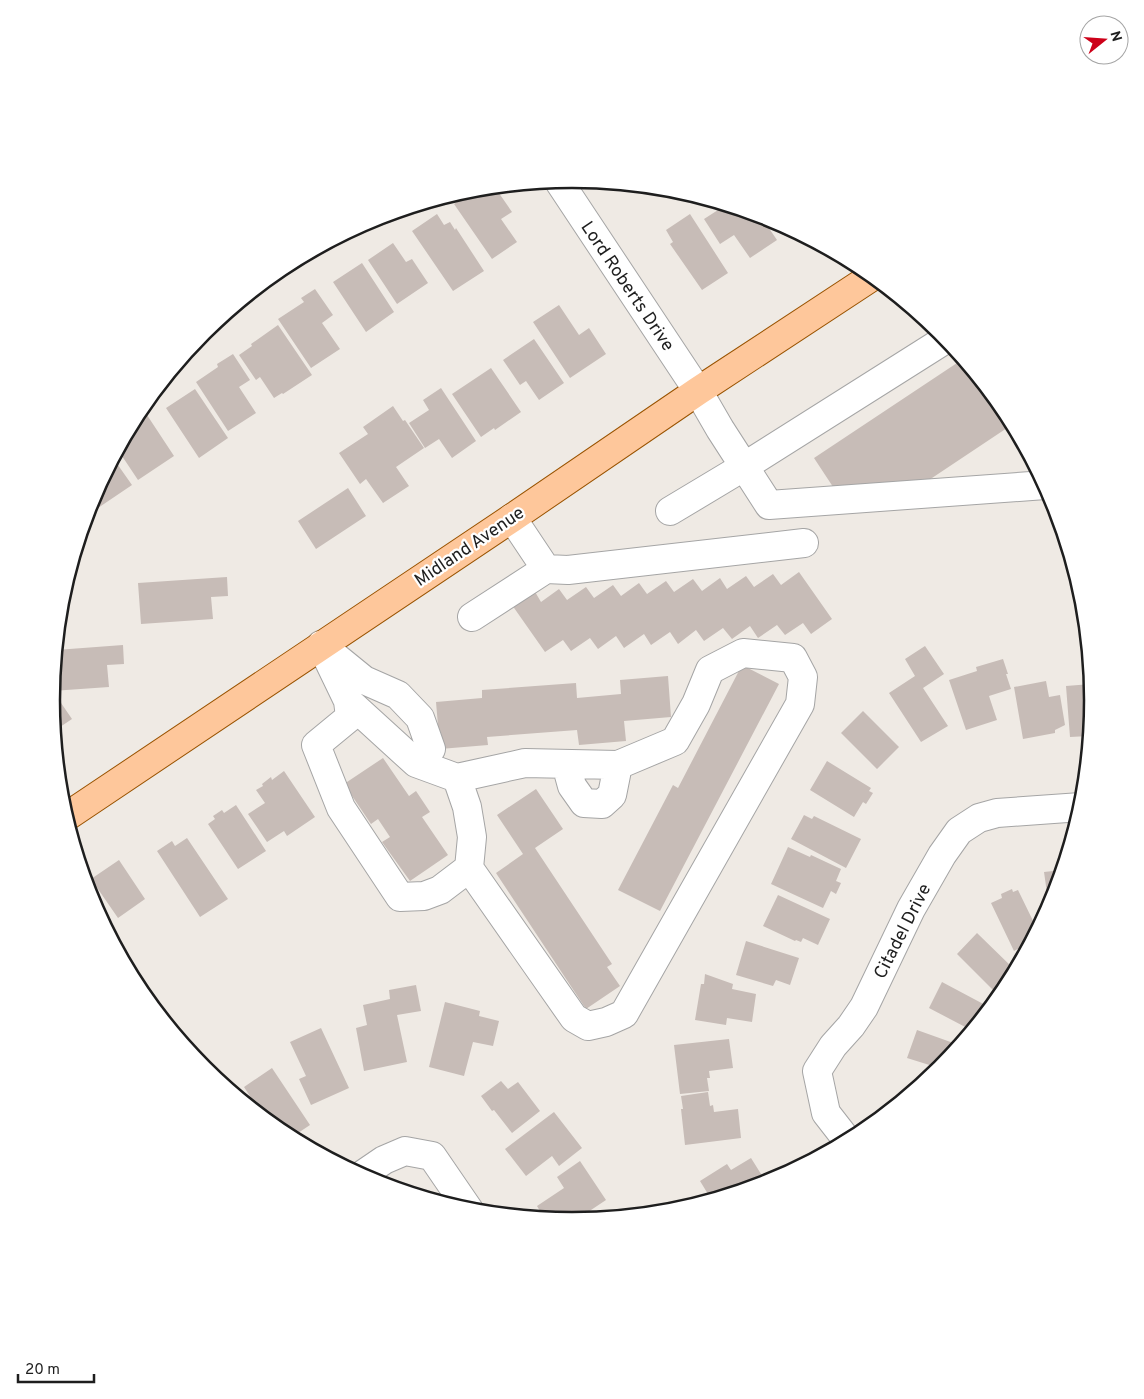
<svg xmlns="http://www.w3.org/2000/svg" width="1144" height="1399" viewBox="0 0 1144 1399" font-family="Overpass,sans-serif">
<rect width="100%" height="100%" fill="#efeae4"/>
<!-- building -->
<path fill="#c7bcb7" d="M 494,186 L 512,212 L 501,219 L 517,242 L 492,259 L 454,204 L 477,188 Z
M 723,204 L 760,215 L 777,240 L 750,258 L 734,235 L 720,244 L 704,219 L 718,210 L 717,208 Z
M 437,214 L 444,225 L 450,222 L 455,230 L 456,228 L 484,271 L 453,291 L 412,231 Z
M 690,214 L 728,273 L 702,290 L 670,244 L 673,242 L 666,230 Z
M 393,243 L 406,262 L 412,259 L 428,283 L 397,304 L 368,260 Z
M 362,263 L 394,312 L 366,332 L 333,282 Z
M 315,289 L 333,315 L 322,323 L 340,349 L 311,368 L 278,319 L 304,302 L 301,298 Z
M 559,305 L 579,335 L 589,328 L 606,354 L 570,378 L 533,322 Z
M 278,325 L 312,375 L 283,394 L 282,393 L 274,398 L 260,377 L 256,380 L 239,355 L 252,346 L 251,344 Z
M 534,339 L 564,383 L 539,400 L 526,381 L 520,385 L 503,360 Z
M 233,354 L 250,380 L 239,387 L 256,413 L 228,431 L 196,382 L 218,367 L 217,364 Z
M 963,359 L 1005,410 L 1013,424 L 914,490 L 883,492 L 876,483 L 861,493 L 856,485 L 839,496 L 814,458 Z
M 491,368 L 521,412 L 495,430 L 494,428 L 481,437 L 452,394 Z
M 441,388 L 476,441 L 452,458 L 439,439 L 425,448 L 409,423 L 429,410 L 423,400 Z
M 195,389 L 228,438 L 199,458 L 166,408 Z
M 393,406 L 403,421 L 405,420 L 424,448 L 396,467 L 409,486 L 383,503 L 366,479 L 360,484 L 339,453 L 368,434 L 363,427 Z
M 147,415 L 174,456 L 138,480 L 118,450 L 131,425 Z
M 113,458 L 132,485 L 95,510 L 90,503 L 91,500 Z
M 348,488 L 366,516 L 316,549 L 298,521 Z
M 88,510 L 92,523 L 83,526 Z
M 799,572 L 832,619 L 811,634 L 803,623 L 785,635 L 777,625 L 758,638 L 750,626 L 732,639 L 723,628 L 704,641 L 696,630 L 678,644 L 670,632 L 651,645 L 644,634 L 624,648 L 616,636 L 598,649 L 590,638 L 571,651 L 563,640 L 545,652 L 512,605 L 534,590 L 541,602 L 559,589 L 567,600 L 586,587 L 594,598 L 613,585 L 621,596 L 639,583 L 647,594 L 666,581 L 674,592 L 693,579 L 702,591 L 720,578 L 727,589 L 746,576 L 754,587 L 773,574 L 781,585 Z
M 227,577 L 228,596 L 211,597 L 213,619 L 141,624 L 138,583 Z
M 123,645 L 124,664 L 107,665 L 109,687 L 52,691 L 56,650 Z
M 925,646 L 944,674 L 923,688 L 948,726 L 921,742 L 889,693 L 915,676 L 905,659 Z
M 1003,659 L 1008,674 L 1006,674 L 1011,689 L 989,696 L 997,720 L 966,730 L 949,680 L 977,671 L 976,667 Z
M 742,665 L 779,684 L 660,911 L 618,890 L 673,785 L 678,788 Z
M 668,676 L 671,717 L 624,721 L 626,741 L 579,745 L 577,730 L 487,737 L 488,745 L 440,749 L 436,702 L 482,698 L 482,690 L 576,683 L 577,698 L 621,694 L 620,680 Z
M 1046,681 L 1049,697 L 1060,695 L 1065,725 L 1055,730 L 1055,733 L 1023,739 L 1014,687 Z
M 1091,684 L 1093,700 L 1089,736 L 1070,737 L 1066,686 Z
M 51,700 L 59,700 L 72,719 L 54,731 Z
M 863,711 L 899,747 L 877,769 L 841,733 Z
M 383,758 L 409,796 L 416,791 L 430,812 L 422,817 L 448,855 L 410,881 L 382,842 L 390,837 L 378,819 L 371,824 L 344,784 Z
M 827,761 L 871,788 L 869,791 L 873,793 L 866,804 L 863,802 L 854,817 L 810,790 Z
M 284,771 L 315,817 L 287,836 L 284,831 L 267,842 L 248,814 L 265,803 L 256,790 L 263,786 L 262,784 L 271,777 L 272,780 Z
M 536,789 L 563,829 L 535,848 L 612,964 L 607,967 L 620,986 L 586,1009 L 496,873 L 523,854 L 497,815 Z
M 236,805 L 266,851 L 238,869 L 208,824 L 215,819 L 213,816 L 222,810 L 224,813 Z
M 804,815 L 812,819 L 814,816 L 861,839 L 846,868 L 791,839 Z
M 187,838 L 228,899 L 200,917 L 157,851 L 172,841 L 175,846 Z
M 788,847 L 810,857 L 811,855 L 841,869 L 836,881 L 841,883 L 836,894 L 831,891 L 823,908 L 771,884 Z
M 119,860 L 145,899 L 118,918 L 91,879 Z
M 1062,870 L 1053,899 L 1049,907 L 1044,872 Z
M 1012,889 L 1013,892 L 1018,890 L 1037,929 L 1029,943 L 1014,951 L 991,903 L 1002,898 L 1001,894 Z
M 778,895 L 830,919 L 818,945 L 803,938 L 801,942 L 796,940 L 795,941 L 763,926 Z
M 1044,916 L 1040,924 L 1036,918 Z
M 977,933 L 1015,970 L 994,991 L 957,954 Z
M 746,941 L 799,958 L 790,985 L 776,980 L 773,986 L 736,975 Z
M 705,974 L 733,984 L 732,989 L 756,994 L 752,1022 L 727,1018 L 726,1025 L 695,1020 L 701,984 L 704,984 Z
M 942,982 L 989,1007 L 971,1030 L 929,1008 Z
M 416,985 L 421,1011 L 397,1015 L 407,1062 L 364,1071 L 356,1028 L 367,1025 L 363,1005 L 390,999 L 389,990 Z
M 445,1002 L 480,1011 L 479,1016 L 499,1021 L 493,1046 L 473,1042 L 464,1076 L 429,1067 Z
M 321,1028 L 349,1088 L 311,1105 L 299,1079 L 306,1076 L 290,1042 Z
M 917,1030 L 959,1045 L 939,1068 L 907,1058 Z
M 729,1039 L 733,1068 L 709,1071 L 710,1078 L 707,1078 L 709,1091 L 680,1094 L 674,1045 Z
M 272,1068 L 310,1125 L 292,1137 L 282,1132 L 264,1118 L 244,1087 Z
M 501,1081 L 508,1089 L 518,1082 L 540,1111 L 512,1133 L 494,1110 L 492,1111 L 481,1096 Z
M 708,1092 L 710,1106 L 713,1105 L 714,1112 L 738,1109 L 741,1138 L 685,1145 L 681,1109 L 683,1109 L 681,1096 Z
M 554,1112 L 582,1148 L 559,1166 L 552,1156 L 526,1176 L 505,1149 Z
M 751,1158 L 766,1182 L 711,1199 L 700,1181 L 727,1164 L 731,1170 Z
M 580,1161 L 606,1200 L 576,1220 L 544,1218 L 537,1206 L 564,1188 L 557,1177 Z
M 622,1211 L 625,1215 L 614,1216 Z"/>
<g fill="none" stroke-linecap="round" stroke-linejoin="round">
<defs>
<path id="minor" d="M 558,180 L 698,391 L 720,429 L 769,505 L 1045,485
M 670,511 L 745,466 L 946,339
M 546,569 L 568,570 L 804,543
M 472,617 L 546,569 L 512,518
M 348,701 L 350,717 L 316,745 L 341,808 L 400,897 L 424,896 L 440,890 L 469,868
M 431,749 L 420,718 L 398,695 L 364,680 L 321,645 L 348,701 L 416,763 L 457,778 L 525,763 L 618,765 L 675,741 L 696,704 L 710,670 L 743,653 L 793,658 L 803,677 L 800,704 L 624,1014 L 606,1022 L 588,1026 L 574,1018 L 469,868 L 472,837 L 467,807 L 457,778
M 566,764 L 572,786 L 584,803 L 602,804 L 612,795 L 618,765
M 847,1140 L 826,1113 L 817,1071 L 833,1046 L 851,1026 L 864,1007 L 911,909 L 942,855 L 959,831 L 979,818 L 997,813 L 1081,807
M 362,1175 L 384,1160 L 405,1151 L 432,1156 L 469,1210"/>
<path id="major" d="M 66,817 L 512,518 L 698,391 L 873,276"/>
</defs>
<!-- minor casing -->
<use href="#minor" stroke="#a5a5a5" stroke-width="30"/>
<!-- major casing -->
<use href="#major" stroke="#995300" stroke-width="30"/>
<!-- minor -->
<use href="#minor" stroke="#fff" stroke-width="28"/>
<!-- major -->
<use href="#major" stroke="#fec79b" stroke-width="28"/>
</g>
<g text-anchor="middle" stroke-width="4.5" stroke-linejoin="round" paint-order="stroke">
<!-- street labels -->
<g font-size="18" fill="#1e1e1e" stroke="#fff">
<text transform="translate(628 286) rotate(56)" y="6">Lord Roberts Drive</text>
<text transform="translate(469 546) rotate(-34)" y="6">Midland Avenue</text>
<text transform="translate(902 931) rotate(-63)" y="6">Citadel Drive</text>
</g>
</g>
<!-- crop -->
<path d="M0 0H1144V1399H0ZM60 700a512 512 0 1 1 1024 0a512 512 0 1 1-1024 0Z" fill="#fff" fill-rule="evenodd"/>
<path fill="none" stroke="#1e1e1e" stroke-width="2.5" d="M60 700a512 512 0 1 1 1024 0a512 512 0 1 1-1024 0Z"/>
<!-- north arrow -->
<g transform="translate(1104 40) rotate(73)"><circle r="24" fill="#ffffff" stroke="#a5a5a5"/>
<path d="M0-4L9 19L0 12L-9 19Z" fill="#cd0019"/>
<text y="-8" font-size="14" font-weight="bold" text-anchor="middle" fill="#1e1e1e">N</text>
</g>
<!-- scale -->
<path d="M18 1374v8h76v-8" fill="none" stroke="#1e1e1e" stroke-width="2.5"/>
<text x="25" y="1374" font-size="15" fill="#1e1e1e" stroke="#ffffff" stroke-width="4" paint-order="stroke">20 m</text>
</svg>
